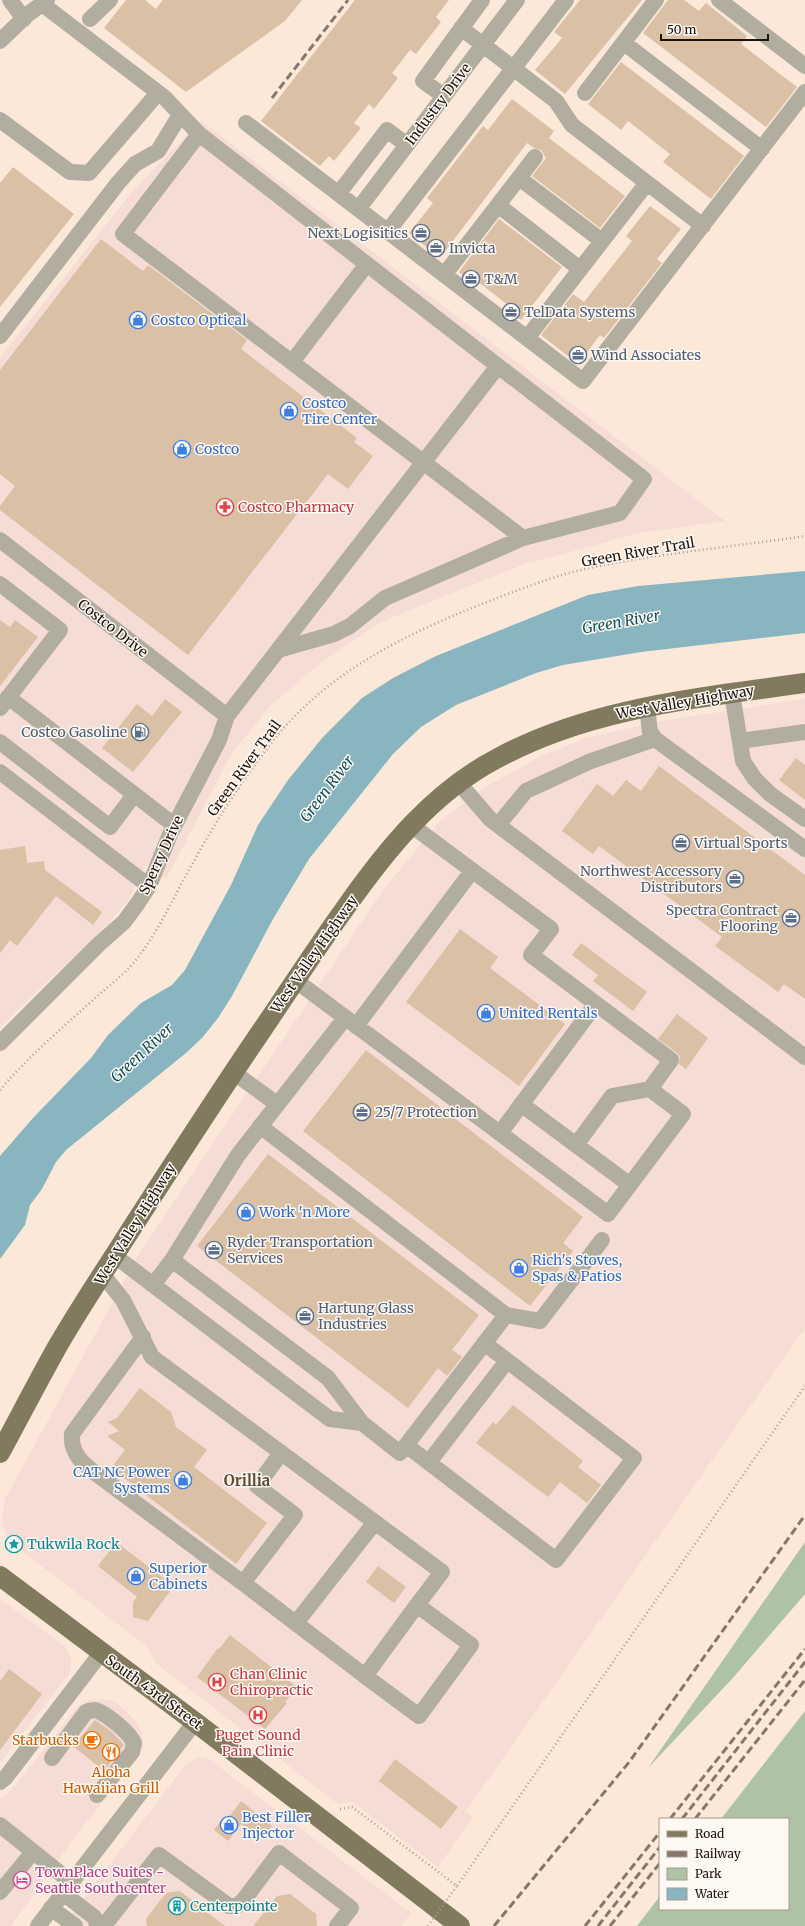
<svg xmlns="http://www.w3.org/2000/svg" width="805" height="1926" viewBox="0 0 805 1926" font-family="Merriweather,serif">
<rect width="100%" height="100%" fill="#fbe8d9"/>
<!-- commercial -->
<path fill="#f5dcd4" d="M 201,121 L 725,521 L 639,533 L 522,565 L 381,622 L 322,662 L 271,705 L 232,753 L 166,879 L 146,864 L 129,899 L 109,923 L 0,1027 L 0,358 L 132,192 Z
M 805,699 L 805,1328 L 466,1811 L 473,1817 L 438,1867 L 353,1802 L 338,1804 L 157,1664 L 145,1645 L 10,1542 L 1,1523 L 5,1499 L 139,1254 L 383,890 L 440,821 L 487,786 L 542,756 L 586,738 L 662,721 Z
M 0,1599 L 63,1645 L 68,1651 L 71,1658 L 71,1667 L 68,1675 L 0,1763 Z
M 100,1699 L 110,1700 L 118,1704 L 136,1721 L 142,1734 L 143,1746 L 137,1759 L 77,1834 L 11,1926 L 0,1926 L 0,1798 L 5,1796 L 15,1786 L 76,1708 L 84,1701 Z
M 199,1757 L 209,1759 L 411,1913 L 401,1926 L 63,1926 L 186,1764 Z"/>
<!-- green -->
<path fill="#aec2a5" d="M 805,1542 L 805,1594 L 731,1680 L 648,1768 Z
M 805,1711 L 805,1926 L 637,1926 L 660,1896 L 660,1909 L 788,1909 L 788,1819 L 721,1819 Z"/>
<!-- water -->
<path fill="#88b5bf" d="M 805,571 L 805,633 L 641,652 L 563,665 L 536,673 L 456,705 L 421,727 L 393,754 L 309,859 L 273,919 L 232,996 L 218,1018 L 202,1038 L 186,1053 L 66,1150 L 56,1162 L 42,1189 L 30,1205 L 25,1225 L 0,1259 L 0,1156 L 33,1118 L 91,1058 L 108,1035 L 141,1003 L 172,985 L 185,970 L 231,885 L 258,825 L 288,780 L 323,737 L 362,698 L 393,678 L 436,656 L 588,595 L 638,586 Z"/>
<!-- building -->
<path fill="#dac0a5" d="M 126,0 L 145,0 L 156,9 L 163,0 L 302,0 L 285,21 L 186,92 L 104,28 Z
M 355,0 L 449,0 L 436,17 L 441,22 L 416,54 L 410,50 L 392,73 L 398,78 L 374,109 L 369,104 L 354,123 L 361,128 L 334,161 L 329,156 L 320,166 L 261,121 Z
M 580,0 L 642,0 L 565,94 L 535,70 L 562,38 L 554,32 Z
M 668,0 L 684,0 L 699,11 L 706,3 L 747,36 L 741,44 L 797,87 L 766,127 L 643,33 Z
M 621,62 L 744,156 L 711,199 L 663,162 L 670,154 L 628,121 L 621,130 L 588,104 Z
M 512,99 L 554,131 L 549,138 L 625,196 L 600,228 L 532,176 L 546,158 L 541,150 L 534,148 L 527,143 L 440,258 L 409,233 L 433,203 L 427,198 L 483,126 L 488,130 Z
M 13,167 L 74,214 L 0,307 L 0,183 Z
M 650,206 L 681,229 L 657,259 L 662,263 L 604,338 L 600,335 L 578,364 L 541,335 L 573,294 L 584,302 L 632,241 L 626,236 Z
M 499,219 L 562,267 L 521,320 L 506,308 L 508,305 L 477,281 L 474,284 L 459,272 Z
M 101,239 L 143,271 L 148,265 L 247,340 L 241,349 L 357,438 L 354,442 L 373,456 L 348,489 L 328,474 L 188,655 L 0,510 L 0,506 L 15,486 L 0,474 L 0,370 Z
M 0,620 L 10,627 L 15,620 L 38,637 L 0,686 Z
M 165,699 L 182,712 L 133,772 L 102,748 L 137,704 L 152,716 Z
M 796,758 L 805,765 L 805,800 L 779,780 Z
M 659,766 L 805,875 L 805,999 L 784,984 L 778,992 L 715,946 L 722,937 L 599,846 L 593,854 L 562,831 L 597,784 L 613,796 L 626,780 L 641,791 Z
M 25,846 L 27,863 L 44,861 L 45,870 L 102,912 L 93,925 L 56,896 L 17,946 L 10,940 L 0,953 L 0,850 Z
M 460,929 L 498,957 L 490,968 L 565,1024 L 519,1086 L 406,1002 Z
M 581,943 L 647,992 L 633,1011 L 593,981 L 598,975 L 572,955 Z
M 677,1014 L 708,1038 L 686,1069 L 679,1064 L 680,1057 L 677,1053 L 658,1039 Z
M 366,1050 L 583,1217 L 563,1243 L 573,1251 L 530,1306 L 303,1131 Z
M 268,1154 L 479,1315 L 452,1350 L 462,1357 L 447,1376 L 438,1368 L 408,1408 L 197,1246 Z
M 140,1388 L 171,1412 L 176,1427 L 207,1450 L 194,1467 L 267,1523 L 236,1564 L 111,1468 L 125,1450 L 107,1436 L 119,1431 L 108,1422 L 117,1418 Z
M 513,1405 L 583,1461 L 578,1467 L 601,1485 L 587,1503 L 560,1482 L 548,1497 L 476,1443 L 493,1422 L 496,1425 Z
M 116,1542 L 174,1586 L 148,1621 L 133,1617 L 133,1602 L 137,1597 L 98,1566 Z
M 378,1566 L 406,1587 L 394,1603 L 366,1582 Z
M 230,1635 L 297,1687 L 285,1702 L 287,1703 L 265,1729 L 197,1677 L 218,1648 L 219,1649 Z
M 9,1669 L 42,1694 L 0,1750 L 0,1681 Z
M 95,1720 L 111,1731 L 124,1745 L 104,1771 L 73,1746 Z
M 395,1759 L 458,1807 L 441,1829 L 379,1781 Z
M 241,1801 L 272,1826 L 262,1838 L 241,1824 L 228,1841 L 214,1830 L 223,1818 L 226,1821 Z
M 180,1891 L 225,1926 L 147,1926 L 146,1919 L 166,1893 Z
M 290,1894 L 316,1914 L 317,1926 L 253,1926 L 277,1896 Z"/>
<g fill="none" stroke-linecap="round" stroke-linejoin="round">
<!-- path -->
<path stroke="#ae9e91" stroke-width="2.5" stroke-dasharray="1 3" stroke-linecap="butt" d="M 0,1090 C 28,1057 61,1029 93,1000 C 107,987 123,976 135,961 C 159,932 174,895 193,863 C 215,822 241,783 269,746 C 325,673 403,635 487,602 C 525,587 564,572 605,565 C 671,552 739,546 805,536
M 340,1809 L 352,1807 L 457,1886 L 805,1386"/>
<!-- minor -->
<path stroke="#b2ae9f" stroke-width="16" d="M 10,0 L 24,19
M 719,0 L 805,66
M 90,19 L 110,0
M 461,28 L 556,101 L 572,125 L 703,226
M 0,41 L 27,15 L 47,0
M 624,43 L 762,149
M 585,93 L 656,0
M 444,96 L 423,81 L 482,0
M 0,120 L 70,172 L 89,173 L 158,93
M 246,123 L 583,381 L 805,92
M 199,134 L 123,234 L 523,538
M 519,178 L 602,241
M 339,193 L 387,130 L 407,145
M 498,205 L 580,269
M 359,208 L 517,0
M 388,231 L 566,0
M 444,275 L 535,157
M 0,336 L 118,183 L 135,164 L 158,151 L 180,115
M 527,338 L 647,183
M 292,362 L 367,264
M 0,540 L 227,716
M 0,584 L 60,630 L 0,708
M 278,650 L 334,634 L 350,626 L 385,598 L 523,538 L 620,513 L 644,479 L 498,366
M 732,693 L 743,761 L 754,778 L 770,794 L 805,819
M 8,697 L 174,825
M 647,707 L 650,732 L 655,739 L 805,849
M 740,741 L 805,732
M 0,742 L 110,827 L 134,795
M 0,772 L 149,886
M 459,783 L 490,819 L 805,1057
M 498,825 L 526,791 L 591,761 L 655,739
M 295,980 L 608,1214 L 683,1114 L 650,1089 L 671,1060 L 531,955 L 551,929 L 411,825
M 356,1026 L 472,871
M 0,1043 L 99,944 L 124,922 L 138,903 L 149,886 L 171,832 L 219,740 L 227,716 L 498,366 L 199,134 L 164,97 L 42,4
M 233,1072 L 277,1104
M 521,1104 L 630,1185
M 260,1126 L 506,1315 L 400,1453 L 362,1423
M 500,1133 L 596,1004
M 576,1145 L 612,1096 L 650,1089
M 115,1256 L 330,1419 L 362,1423 L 328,1378 L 172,1260
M 103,1275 L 123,1300 L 152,1357 L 442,1572 L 417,1605 L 471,1645 L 419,1716 L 365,1676 L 417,1605
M 153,1285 L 172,1260 L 238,1155 L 345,1018
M 506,1315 L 540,1321 L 602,1240
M 143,1337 L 72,1434 C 70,1456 87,1467 102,1478 L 243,1583 L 295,1515 L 257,1486 L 281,1453
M 406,1445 L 556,1560 L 634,1458 L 484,1343
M 429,1462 L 507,1361
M 243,1583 L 365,1676
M 296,1623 L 375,1522
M 52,1758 L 86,1712 C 89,1711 92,1710 95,1710 C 106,1713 130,1733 134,1743 L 132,1752 L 97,1795
M 0,1782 L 6,1777 L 101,1653
M 0,1825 L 71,1882
M 0,1892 L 33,1852
M 63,1893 L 94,1917 L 98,1926
M 51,1908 L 75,1926
M 38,1926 L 195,1722
M 104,1926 L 159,1855 L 229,1906 L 236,1906 L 242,1902 L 279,1853 L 351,1908 L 337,1926"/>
<!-- major -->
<path stroke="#827a5f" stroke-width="20" d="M 0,1453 C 19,1418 37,1383 56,1349 C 76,1314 98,1281 119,1248 C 166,1175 213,1102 262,1030 C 290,989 317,947 346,907 C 387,849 432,793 496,759 C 591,707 700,698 805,683
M 0,1576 L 195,1722 L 460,1926"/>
<!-- rail -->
<path stroke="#86776c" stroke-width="3" stroke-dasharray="8 4" stroke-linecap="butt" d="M 272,98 L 348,0
M 670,1819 L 805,1649
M 682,1819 L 805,1662
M 695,1819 L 805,1680
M 494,1926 L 630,1761 L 805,1515
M 585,1926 L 660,1832
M 598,1926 L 660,1847
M 610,1926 L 660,1863"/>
<!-- path-bridge -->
<path stroke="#ae9e91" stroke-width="2.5" stroke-dasharray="1 3" stroke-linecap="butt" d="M 428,1926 L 457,1886"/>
</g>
<!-- icons -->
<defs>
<symbol id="office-ring" viewBox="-11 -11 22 22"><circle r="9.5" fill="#fef8f3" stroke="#5c6f8a" stroke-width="1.5"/><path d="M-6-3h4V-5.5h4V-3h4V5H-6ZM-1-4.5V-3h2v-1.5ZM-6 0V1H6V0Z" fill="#5c6f8a"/></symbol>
<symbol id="shop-ring" viewBox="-11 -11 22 22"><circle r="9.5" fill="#fef8f3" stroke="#3f7fe0" stroke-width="1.5"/><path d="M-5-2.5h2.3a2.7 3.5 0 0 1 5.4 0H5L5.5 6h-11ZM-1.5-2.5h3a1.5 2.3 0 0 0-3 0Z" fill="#3f7fe0"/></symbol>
<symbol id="pharmacy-ring" viewBox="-11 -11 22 22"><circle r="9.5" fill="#fef8f3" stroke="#e0444e" stroke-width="1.5"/><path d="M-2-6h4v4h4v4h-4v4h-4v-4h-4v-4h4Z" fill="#e0444e"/></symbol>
<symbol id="fuel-ring" viewBox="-11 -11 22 22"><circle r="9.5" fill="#fef8f3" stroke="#5c6f8a" stroke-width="1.5"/><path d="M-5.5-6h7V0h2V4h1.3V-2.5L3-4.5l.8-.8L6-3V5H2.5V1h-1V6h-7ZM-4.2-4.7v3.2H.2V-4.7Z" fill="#5c6f8a"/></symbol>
<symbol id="sight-ring" viewBox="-11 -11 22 22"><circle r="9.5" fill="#fef8f3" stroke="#0f9aa8" stroke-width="1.5"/><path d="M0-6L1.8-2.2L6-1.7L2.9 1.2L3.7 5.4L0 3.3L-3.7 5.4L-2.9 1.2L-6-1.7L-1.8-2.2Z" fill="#0f9aa8"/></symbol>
<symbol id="hospital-ring" viewBox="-11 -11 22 22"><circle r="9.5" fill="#fef8f3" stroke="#e0444e" stroke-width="1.5"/><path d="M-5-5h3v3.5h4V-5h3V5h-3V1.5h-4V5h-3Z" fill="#e0444e"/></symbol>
<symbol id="cafe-ring" viewBox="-11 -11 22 22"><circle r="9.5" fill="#fef8f3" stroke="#e8710a" stroke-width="1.5"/><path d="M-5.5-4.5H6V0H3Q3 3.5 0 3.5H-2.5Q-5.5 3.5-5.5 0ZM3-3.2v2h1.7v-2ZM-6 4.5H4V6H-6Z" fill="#e8710a"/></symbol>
<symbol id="restaurant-ring" viewBox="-11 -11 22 22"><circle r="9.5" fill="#fef8f3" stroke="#e8710a" stroke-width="1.5"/><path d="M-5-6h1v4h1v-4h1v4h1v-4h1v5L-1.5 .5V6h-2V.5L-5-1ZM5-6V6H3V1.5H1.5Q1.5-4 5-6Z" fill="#e8710a"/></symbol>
<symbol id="hotel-ring" viewBox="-11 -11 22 22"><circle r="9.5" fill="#fef8f3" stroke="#d1479c" stroke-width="1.5"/><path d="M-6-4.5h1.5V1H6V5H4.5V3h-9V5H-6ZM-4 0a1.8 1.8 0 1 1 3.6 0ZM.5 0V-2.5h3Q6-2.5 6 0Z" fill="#d1479c"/></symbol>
<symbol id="building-ring" viewBox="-11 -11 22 22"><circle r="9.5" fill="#fef8f3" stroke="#0f9aa8" stroke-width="1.5"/><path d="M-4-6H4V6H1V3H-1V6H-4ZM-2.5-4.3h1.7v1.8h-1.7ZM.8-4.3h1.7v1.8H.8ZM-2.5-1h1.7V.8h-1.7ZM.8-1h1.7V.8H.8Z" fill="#0f9aa8"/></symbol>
</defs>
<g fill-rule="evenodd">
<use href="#office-ring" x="411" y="223" width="20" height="20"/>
<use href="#office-ring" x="426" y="238" width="20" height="20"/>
<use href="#office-ring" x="461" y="269" width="20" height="20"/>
<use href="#office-ring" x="501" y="302" width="20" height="20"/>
<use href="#shop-ring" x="128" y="310" width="20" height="20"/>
<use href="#office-ring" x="568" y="345" width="20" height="20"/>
<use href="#shop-ring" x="279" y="401" width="20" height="20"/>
<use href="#shop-ring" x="172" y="439" width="20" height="20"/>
<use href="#pharmacy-ring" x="215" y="497" width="20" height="20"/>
<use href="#fuel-ring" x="130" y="722" width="20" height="20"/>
<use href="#office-ring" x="671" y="833" width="20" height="20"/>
<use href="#office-ring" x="725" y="869" width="20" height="20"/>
<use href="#office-ring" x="781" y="908" width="20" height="20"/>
<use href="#shop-ring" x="476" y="1003" width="20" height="20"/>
<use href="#office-ring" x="352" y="1102" width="20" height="20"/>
<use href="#shop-ring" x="236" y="1202" width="20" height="20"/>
<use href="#office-ring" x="204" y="1240" width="20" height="20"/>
<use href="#shop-ring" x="509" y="1258" width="20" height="20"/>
<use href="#office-ring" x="295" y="1306" width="20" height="20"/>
<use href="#shop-ring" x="173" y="1470" width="20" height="20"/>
<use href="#sight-ring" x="4" y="1534" width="20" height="20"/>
<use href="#shop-ring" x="126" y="1566" width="20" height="20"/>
<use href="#hospital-ring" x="207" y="1672" width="20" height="20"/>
<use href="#hospital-ring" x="248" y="1705" width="20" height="20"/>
<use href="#cafe-ring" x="82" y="1730" width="20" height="20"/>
<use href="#restaurant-ring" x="101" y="1742" width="20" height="20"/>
<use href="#shop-ring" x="219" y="1815" width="20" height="20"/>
<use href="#hotel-ring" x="12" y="1870" width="20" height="20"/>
<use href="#building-ring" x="167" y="1896" width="20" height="20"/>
</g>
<g text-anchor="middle" stroke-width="3" stroke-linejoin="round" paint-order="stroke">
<!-- street labels -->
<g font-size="14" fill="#1e130b" stroke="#fef8f3">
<text transform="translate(438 104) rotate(-53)" y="5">Industry Drive</text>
<text transform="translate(638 552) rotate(-10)" y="5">Green River Trail</text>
<text transform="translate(113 628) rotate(38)" y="5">Costco Drive</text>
<text transform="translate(685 702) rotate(-10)" y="5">West Valley Highway</text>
<text transform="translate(244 768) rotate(-54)" y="5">Green River Trail</text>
<text transform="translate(161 855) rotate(-65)" y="5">Sperry Drive</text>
<text transform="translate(314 954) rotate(-55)" y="5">West Valley Highway</text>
<text transform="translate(135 1224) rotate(-58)" y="5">West Valley Highway</text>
<text transform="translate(154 1692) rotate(36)" y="5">South 43rd Street</text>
</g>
<!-- service labels -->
<g font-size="14" fill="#4e5e75" stroke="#fef8f3" text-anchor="start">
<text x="408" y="238" text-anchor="end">Next Logisitics</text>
<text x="449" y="253">Invicta</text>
<text x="484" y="284">T&amp;M</text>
<text x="524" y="317">TelData Systems</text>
<text x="591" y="360">Wind Associates</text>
<text x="127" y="737" text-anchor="end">Costco Gasoline</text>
<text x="694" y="848">Virtual Sports</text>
<text x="722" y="876" text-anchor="end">Northwest Accessory<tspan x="722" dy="16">Distributors</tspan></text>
<text x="778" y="915" text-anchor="end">Spectra Contract<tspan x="778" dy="16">Flooring</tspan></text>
<text x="375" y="1117">25/7 Protection</text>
<text x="227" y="1247">Ryder Transportation<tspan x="227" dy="16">Services</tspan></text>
<text x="318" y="1313">Hartung Glass<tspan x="318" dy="16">Industries</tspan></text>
</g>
<!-- shop labels -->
<g font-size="14" fill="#366cbe" stroke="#fef8f3" text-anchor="start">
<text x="151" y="325">Costco Optical</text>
<text x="302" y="408">Costco<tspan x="302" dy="16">Tire Center</tspan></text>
<text x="195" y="454">Costco</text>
<text x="499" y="1018">United Rentals</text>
<text x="259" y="1217">Work 'n More</text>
<text x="532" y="1265">Rich's Stoves,<tspan x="532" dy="16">Spas &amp; Patios</tspan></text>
<text x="170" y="1477" text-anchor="end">CAT NC Power<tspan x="170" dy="16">Systems</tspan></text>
<text x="149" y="1573">Superior<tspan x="149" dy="16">Cabinets</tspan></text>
<text x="242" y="1822">Best Filler<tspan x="242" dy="16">Injector</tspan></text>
</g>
<!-- health labels -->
<g font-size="14" fill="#be3a42" stroke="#fef8f3" text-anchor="start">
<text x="238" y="512">Costco Pharmacy</text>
<text x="230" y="1679">Chan Clinic<tspan x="230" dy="16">Chiropractic</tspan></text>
<text x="258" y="1740" text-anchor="middle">Puget Sound<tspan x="258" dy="16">Pain Clinic</tspan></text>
</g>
<!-- culture labels -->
<g font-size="14" fill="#0d838f" stroke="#fef8f3" text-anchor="start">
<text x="27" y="1549">Tukwila Rock</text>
<text x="190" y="1911">Centerpointe</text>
</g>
<!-- food labels -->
<g font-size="14" fill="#c56008" stroke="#fef8f3" text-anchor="end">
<text x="79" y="1745">Starbucks</text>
<text x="111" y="1777" text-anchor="middle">Aloha<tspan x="111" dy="16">Hawaiian Grill</tspan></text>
</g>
<!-- hotel labels -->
<g font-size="14" fill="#b23c85" stroke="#fef8f3" text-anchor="start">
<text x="35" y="1877">TownPlace Suites -<tspan x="35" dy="16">Seattle Southcenter</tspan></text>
</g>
<!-- water labels -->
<g font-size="15" font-style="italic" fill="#10515d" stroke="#fef8f3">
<text transform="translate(621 622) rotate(-10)" y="5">Green River</text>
<text transform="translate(327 789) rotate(-53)" y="5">Green River</text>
<text transform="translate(142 1053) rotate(-43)" y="5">Green River</text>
</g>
<!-- neighbourhood labels -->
<g font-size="15" font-weight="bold" fill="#624934" stroke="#fef8f3">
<text x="247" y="1486">Orillia</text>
</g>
</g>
<!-- legend -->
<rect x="659" y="1818" width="130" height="92" fill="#fef8f3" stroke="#a49c96"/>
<rect x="667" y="1831" width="20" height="6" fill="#827a5f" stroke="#a49c96"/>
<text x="695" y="1838" font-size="12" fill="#1e130b">Road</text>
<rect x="667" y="1851" width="20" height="6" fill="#86776c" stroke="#a49c96"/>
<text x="695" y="1858" font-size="12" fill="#1e130b">Railway</text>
<rect x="667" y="1868" width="20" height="12" fill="#aec2a5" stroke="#a49c96"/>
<text x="695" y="1878" font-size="12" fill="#1e130b">Park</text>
<rect x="667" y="1888" width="20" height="12" fill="#88b5bf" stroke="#a49c96"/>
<text x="695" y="1898" font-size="12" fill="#1e130b">Water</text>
<!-- scale -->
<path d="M661 34v6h107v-6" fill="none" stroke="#1e130b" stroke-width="2"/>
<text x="667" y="34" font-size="12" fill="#1e130b" stroke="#fef8f3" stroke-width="3" paint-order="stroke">50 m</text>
</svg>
